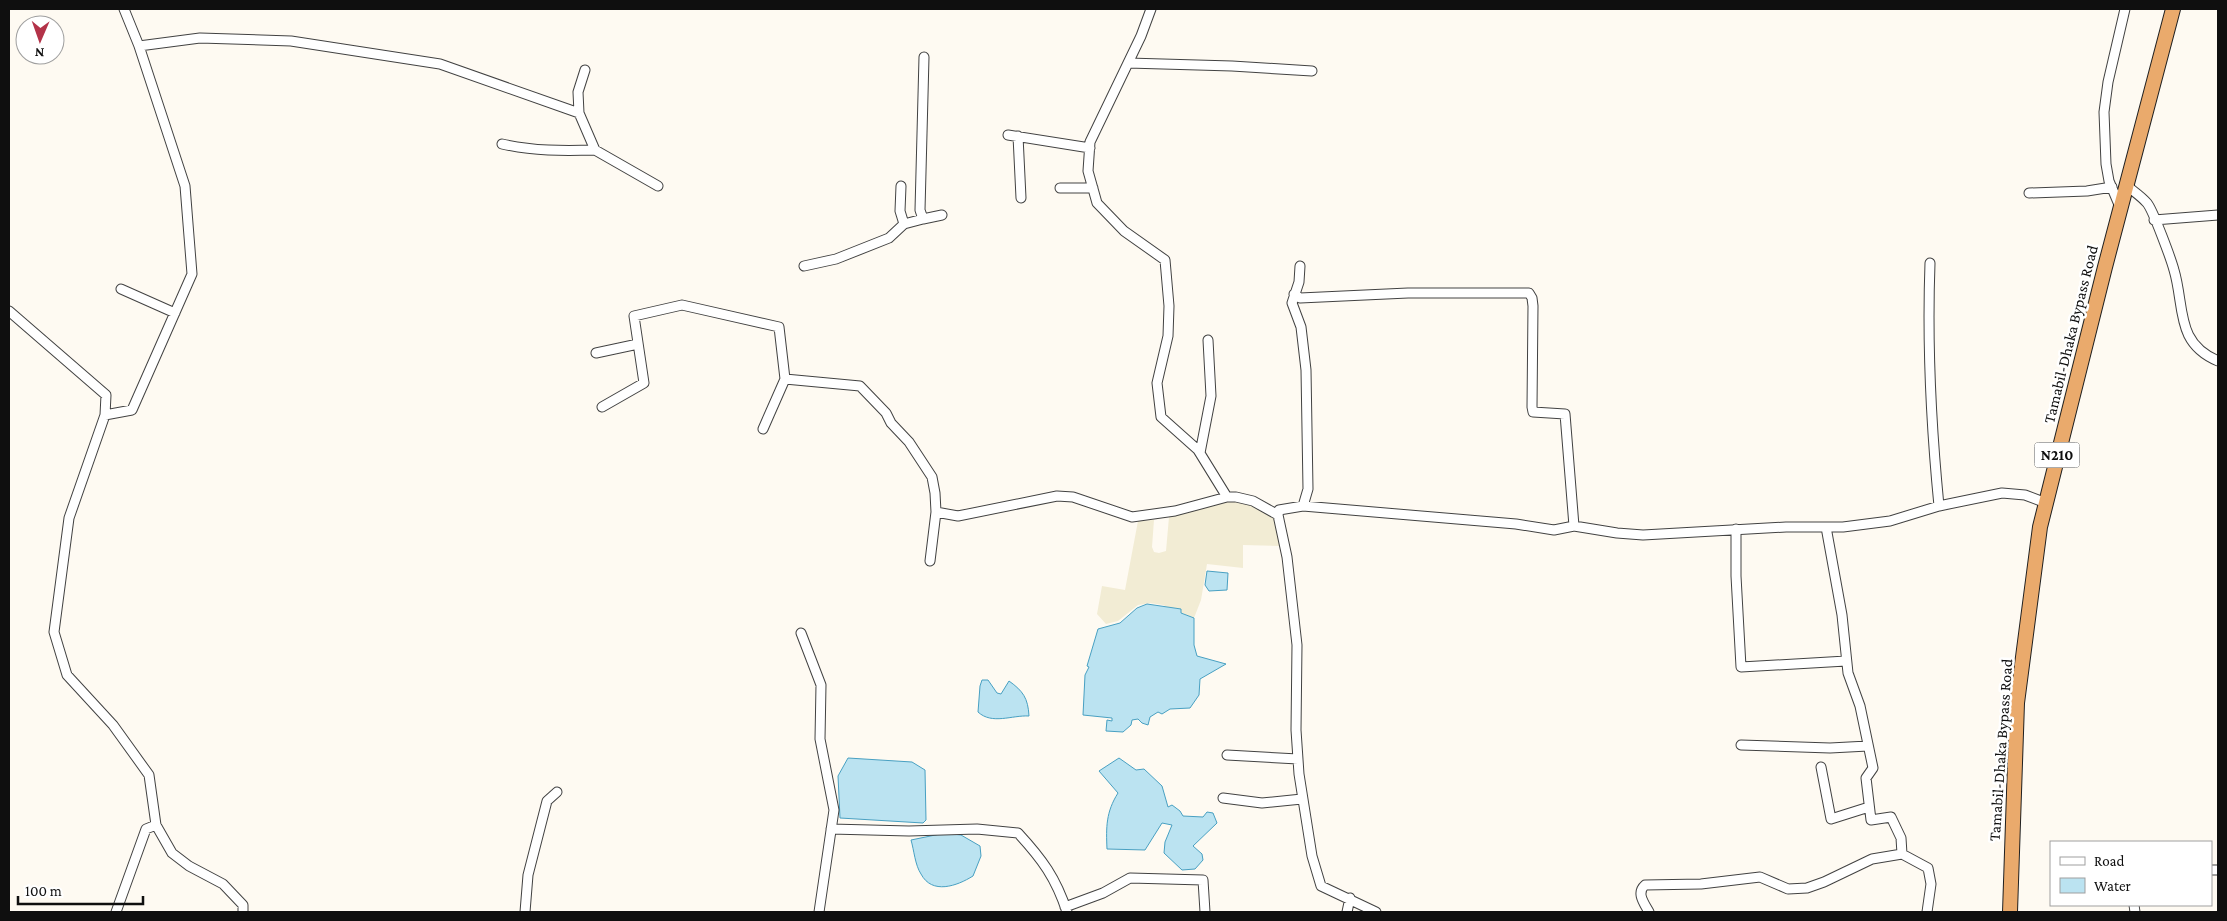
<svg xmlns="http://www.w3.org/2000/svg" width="2227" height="921" viewBox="0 0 2227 921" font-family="'Crimson Pro',serif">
<rect width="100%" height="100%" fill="#fefaf2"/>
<!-- farmland -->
<path fill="#f2ecd4" d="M 1226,500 L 1238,501 L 1262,509 L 1274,518 L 1280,546 L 1243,545 L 1243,568 L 1207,564 L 1201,600 L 1194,618 L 1163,605 L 1150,603 L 1138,605 L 1118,621 L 1106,624 L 1097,614 L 1102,586 L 1125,590 L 1138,521 L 1154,520 L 1152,547 L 1154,552 L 1159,553 L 1166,551 L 1169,517 Z"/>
<!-- water -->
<path fill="#bbe3f1" stroke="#48a0c2" d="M 1207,571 L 1228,573 L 1227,590 L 1209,591 L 1205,585 Z
M 1147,604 L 1181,609 L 1181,613 L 1194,618 L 1194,645 L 1197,656 L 1226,664 L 1200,679 L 1199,695 L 1190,708 L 1170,709 L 1162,714 L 1158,712 L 1150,717 L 1148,725 L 1142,723 L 1138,719 L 1132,720 L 1131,725 L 1123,732 L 1106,731 L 1107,720 L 1112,721 L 1112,718 L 1083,715 L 1085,675 L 1089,667 L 1087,666 L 1098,629 L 1120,623 L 1137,608 Z
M 982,680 L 988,680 L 997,693 L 1001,694 L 1009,681 C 1023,691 1028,698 1029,716 C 1012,715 992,725 978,712 L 980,686 Z
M 848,758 L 912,762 L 925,770 L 926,820 L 923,823 L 840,818 L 838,776 Z
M 1119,758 L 1136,770 L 1144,769 L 1162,786 L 1168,807 L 1172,805 L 1180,811 L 1183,816 L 1203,817 L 1207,812 L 1213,813 L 1217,823 L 1193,846 L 1202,854 L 1203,860 L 1195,869 L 1182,870 L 1164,853 L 1165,842 L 1172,825 L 1162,823 L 1145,850 L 1107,849 C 1106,827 1106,812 1118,793 L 1099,771 Z
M 945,833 L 961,835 L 980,846 L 981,856 L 973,876 C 957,886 932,895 921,874 C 915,865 914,850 911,840 Z"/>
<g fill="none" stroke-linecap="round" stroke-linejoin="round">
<defs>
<path id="minor" d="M 1151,9 L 1141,36 L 1090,142 L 1088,171 L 1097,203 L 1124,231 L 1165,260 L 1169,306 L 1168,336 L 1157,383 L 1161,417 L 1198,450 L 1227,497
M 139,46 L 200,38 L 291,41 L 440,64 L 579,113 L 595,150 L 658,186
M 1128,63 L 1232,66 L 1312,71
M 579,113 L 578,92 L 585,70
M 1008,135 L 1090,148
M 1018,136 L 1021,198
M 502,144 C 533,151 563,151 595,150
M 2126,185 C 2133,191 2141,196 2147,203 C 2153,210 2171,259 2174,270 C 2185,307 2175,343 2218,361
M 901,186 L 900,211 L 904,224 L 923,219 L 920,210 L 924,57
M 1060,188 L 1093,188
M 2029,193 L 2087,191 L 2112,187
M 2120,207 L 2109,181 L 2106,164 L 2104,112 L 2108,82 L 2125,9
M 923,219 L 942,215
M 2154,220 L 2218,215
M 1930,263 C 1927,344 1931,425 1939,506
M 804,266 L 836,259 L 889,238 L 904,224
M 1300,266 L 1299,282 L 1292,303 L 1301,327 L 1306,370 L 1308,489 L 1303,506
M 121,289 L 175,313
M 1294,294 L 1300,298 L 1408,293 L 1529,293 L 1532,298 L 1533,306 L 1532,407 L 1533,412 L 1565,414 L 1574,526
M 9,311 L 106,395 L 105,415 L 132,410 L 192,274 L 185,186 L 139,46 L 124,9
M 596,353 L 638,344
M 602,407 L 644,383 L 634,316 L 682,305 L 779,327 L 785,379
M 105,415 L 69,518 L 54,632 L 67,675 L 113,725 L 149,775 L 156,825 L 172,853 L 189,866 L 223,884 L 243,905 L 243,912
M 763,429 L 785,379 L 860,386 L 886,413 L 891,423 L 909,442 L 932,477 L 935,493 L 936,512 L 930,561
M 1200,453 L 1211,396 L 1208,340
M 936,512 L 958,516 L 1057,496 L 1073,497 L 1132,517 L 1175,511 L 1227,497 L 1236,497 L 1253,501 L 1278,515
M 1826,527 L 1842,615 L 1848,673 L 1860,706 L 1873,768 L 1866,778 L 1871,820 L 1891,817 L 1901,838 L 1902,854 L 1928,868 L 1931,884 L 1927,912
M 1736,529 L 1736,576 L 1741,667 L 1846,661
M 801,633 L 821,685 L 820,739 L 834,810 L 819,912
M 1741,745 L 1830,748 L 1868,746
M 1227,755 L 1298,759
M 1821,767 L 1831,819 L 1869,807
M 1223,798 L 1262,803 L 1302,799
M 831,829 L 909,831 L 977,829 L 1018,833 C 1042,859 1056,878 1067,912
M 2211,870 L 2218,870
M 2134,905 L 2135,912
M 1065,907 L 1103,893 L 1130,878 L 1203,880 L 1205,912
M 116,912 L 146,829 L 156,825
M 525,912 L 528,875 L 547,801 L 557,792
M 1347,912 L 1350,898
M 1376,912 L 1321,886 L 1312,856 L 1299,774 L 1296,730 L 1297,645 L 1287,557 L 1278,515 L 1279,510 L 1303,506 L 1516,524 L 1554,530 L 1574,526 L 1617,533 L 1643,535 L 1786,527 L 1843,527 L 1890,521 L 1939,506 L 2002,493 L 2025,495 L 2046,503
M 1649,912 C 1644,903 1636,893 1645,885 L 1701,884 L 1760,877 L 1788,889 L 1807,888 L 1824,882 L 1872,859 L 1902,854"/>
<path id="trunk" d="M 2010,912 L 2017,703 L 2040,527 L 2105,267 L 2173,9"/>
</defs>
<!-- minor casing -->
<use href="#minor" stroke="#424242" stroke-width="11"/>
<!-- trunk casing -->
<use href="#trunk" stroke="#202020" stroke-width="16"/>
<!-- minor -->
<use href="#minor" stroke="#fff" stroke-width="9"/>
<!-- trunk -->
<use href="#trunk" stroke="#eaaa6c" stroke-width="14"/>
</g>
<g text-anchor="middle" stroke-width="5" stroke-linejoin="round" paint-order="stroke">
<!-- shield labels -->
<rect fill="#fff" stroke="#575757" stroke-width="1" x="2034.5" y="442.5" width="45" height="25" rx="4"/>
<g font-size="15" font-weight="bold" fill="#0f0f0f">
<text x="2057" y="460">N210</text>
</g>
<!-- street labels -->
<g font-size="16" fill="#0f0f0f" stroke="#fff">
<text transform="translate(2070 334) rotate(-76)" y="6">Tamabil-Dhaka Bypass Road</text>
<text transform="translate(2000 750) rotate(-86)" y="6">Tamabil-Dhaka Bypass Road</text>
</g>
</g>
<!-- border -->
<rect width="2227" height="921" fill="none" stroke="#0f0f0f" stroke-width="20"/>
<!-- legend -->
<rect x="2050" y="841" width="162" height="65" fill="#ffffff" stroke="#9f9f9f"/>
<rect x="2060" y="857" width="25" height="8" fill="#ffffff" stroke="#9f9f9f"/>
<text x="2094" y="866" font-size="15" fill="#0f0f0f">Road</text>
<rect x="2060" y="878" width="25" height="15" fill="#bbe3f1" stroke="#9f9f9f"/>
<text x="2094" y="891" font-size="15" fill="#0f0f0f">Water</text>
<!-- north arrow -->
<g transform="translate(40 40) rotate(182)"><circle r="24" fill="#ffffff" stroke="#9f9f9f"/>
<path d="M0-4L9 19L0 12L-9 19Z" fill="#b33248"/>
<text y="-8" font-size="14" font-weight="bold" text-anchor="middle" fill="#0f0f0f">N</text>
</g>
<!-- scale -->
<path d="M18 896v8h125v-8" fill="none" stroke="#0f0f0f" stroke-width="2.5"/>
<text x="25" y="896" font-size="15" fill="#0f0f0f" stroke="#ffffff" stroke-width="4" paint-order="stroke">100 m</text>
</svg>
